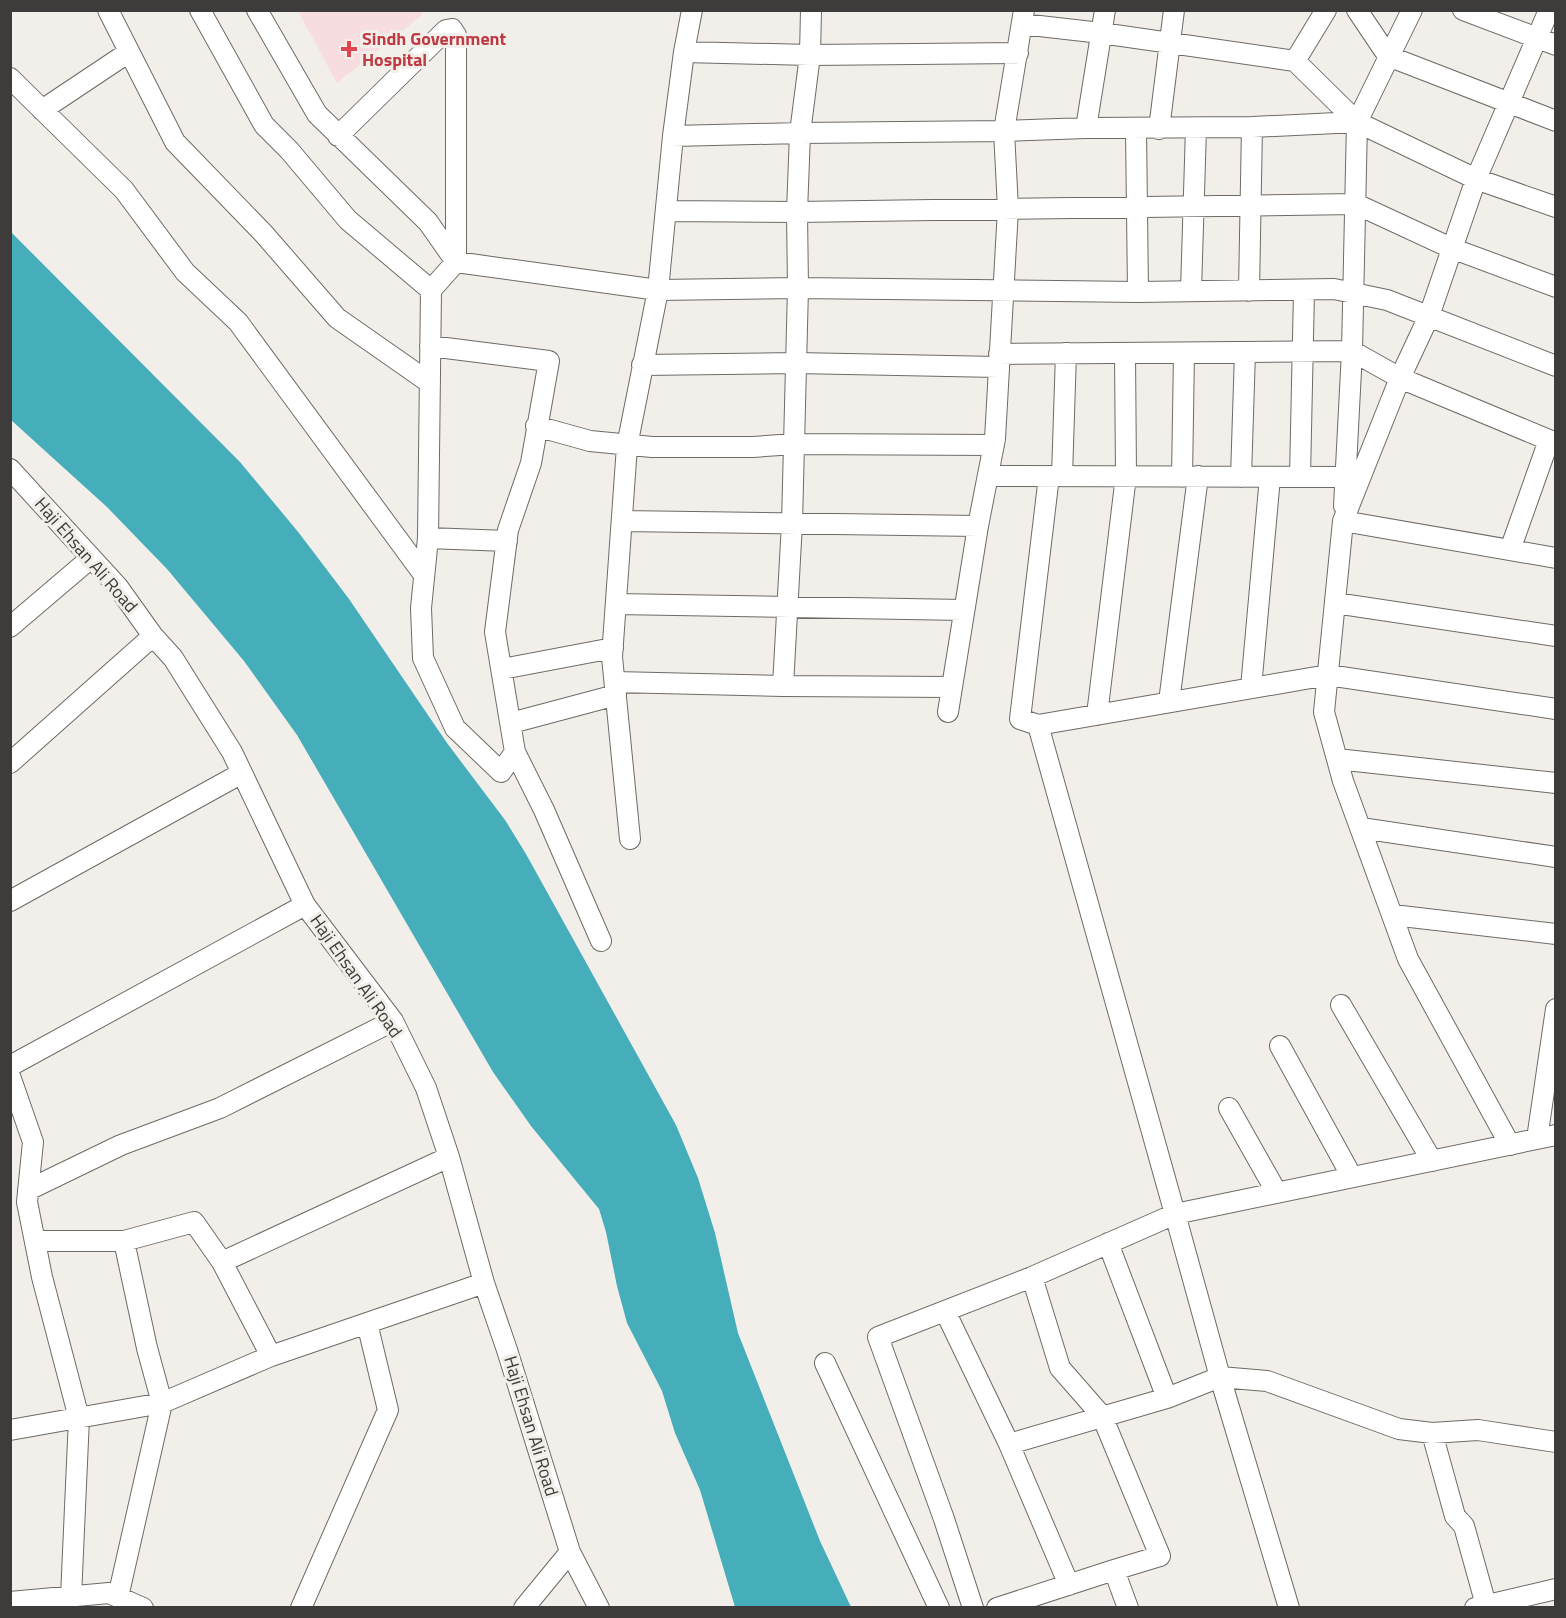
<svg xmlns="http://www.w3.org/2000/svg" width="1566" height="1618" viewBox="0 0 1566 1618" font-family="'Titillium Web',sans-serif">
<rect width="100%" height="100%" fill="#f2eee9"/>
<!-- medical -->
<path fill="#f8dde0" d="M 421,11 L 422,15 L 337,83 L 298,11 Z"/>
<!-- water -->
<path fill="#46adbb" d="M 10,231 L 240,462 L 299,533 L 349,599 L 447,743 L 505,820 L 526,854 L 676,1125 L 698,1178 L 715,1233 L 738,1333 L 820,1541 L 851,1607 L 735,1607 L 700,1490 L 675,1433 L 662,1391 L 627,1323 L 617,1286 L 606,1232 L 599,1209 L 531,1126 L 493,1072 L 297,735 L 244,661 L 167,569 L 107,507 L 11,420 Z"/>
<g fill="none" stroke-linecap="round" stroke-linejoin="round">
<defs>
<path id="minor" d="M 108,10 L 175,142 L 264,234 L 337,318 L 430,383
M 200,10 L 264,125 L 289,150 L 348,220 L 431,290 L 428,538 L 421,608 L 423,658 L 455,728 L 501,772 L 515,752 L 495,632 L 508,530 L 531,463 L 549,361 L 430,346
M 257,10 L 317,114 L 428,222 L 456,262 L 658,290 L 798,288 L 1138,292 L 1334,289 L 1387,300 L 1556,366
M 1357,10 L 1388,56 L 1556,121
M 1463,10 L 1556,45
M 1022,24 L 1101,33 L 1295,61 L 1357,122 L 1476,179 L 1556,207
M 684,52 L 810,55 L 1018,53
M 1295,61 L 1326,10
M 10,78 L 124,190 L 185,272 L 238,322 L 424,575
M 42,110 L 129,52
M 1086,128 L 1105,10
M 1136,129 L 1138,292
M 1159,129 L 1174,10
M 338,136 L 446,30 L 452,29 L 456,35 L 456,262 L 431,290
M 673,136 L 800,133 L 1004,131 L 1086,128 L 1252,127 L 1357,122
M 666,211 L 797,212 L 1356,204 L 1451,248 L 1556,287
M 1191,291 L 1196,128
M 1249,291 L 1252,127
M 999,354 L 1352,351 L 1400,378 L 1556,443
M 642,365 L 796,363 L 998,367
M 536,426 L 590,441 L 652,447 L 753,447 L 794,444 L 994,445
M 10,469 L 118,587 L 153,636 L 173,658 L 232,752 L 305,905 L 393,1021 L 426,1088 L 449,1157 L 484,1283 L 507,1350 L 570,1552 L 524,1608
M 988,476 L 1345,477
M 1062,476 L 1066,353
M 1182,477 L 1184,353
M 1241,477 L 1245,352
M 1300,477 L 1304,291
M 1344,506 L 1352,351 L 1357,122 L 1412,10
M 622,521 L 978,526
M 1343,521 L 1400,378 L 1429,316 L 1476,179 L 1549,10
M 428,538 L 507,541
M 1510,550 L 1549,440
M 1335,603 L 1556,636
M 616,604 L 964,610
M 10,627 L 91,558
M 502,669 L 613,648
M 615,682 L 783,686 L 952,687
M 783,686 L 792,523 L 798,288 L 797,212 L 800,133 L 810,55 L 811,10
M 1251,688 L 1270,477
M 1169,702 L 1198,476
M 948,712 L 978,526 L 995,439 L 1008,209 L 1004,131 L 1024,10
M 1097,715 L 1126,476 L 1125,353
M 511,723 L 616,695
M 1038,725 L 1020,719 L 1049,476
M 515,752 L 544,810 L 601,941
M 1337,759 L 1556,783
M 10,763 L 153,636
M 1361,828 L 1556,857
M 630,839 L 612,657 L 627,446 L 658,290 L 673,136 L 684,52 L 692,10
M 10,901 L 242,773
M 1393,915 L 1556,934
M 1341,1005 L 1432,1161
M 1280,1046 L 1352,1177
M 10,1066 L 305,905
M 10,1076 L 33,1142 L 27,1202 L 42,1277 L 79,1418 L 71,1597
M 1229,1108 L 1277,1193
M 1537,1139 L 1556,1009
M 1510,1145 L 1408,959 L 1343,781 L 1324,712 L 1343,521 L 1556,558
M 28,1190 L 121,1145 L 220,1108 L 393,1021
M 35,1241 L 124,1241
M 1108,1243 L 1167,1398
M 222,1262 L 271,1356 L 484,1283
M 1032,1277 L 1175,1214 L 1038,725 L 1328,675 L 1556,709
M 945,1311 L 1009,1444 L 1069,1585
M 825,1363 L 939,1608
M 10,1430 L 162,1403 L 271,1356
M 1432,1433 L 1455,1516 L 1464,1526 L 1486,1605
M 1009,1444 L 1167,1398 L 1220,1377 L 1175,1214 L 1556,1135
M 570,1552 L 599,1608
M 118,1597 L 162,1403 L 147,1348 L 124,1241 L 194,1222 L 222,1262 L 449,1157
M 10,1602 L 109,1593 L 143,1608
M 301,1608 L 388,1410 L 367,1323
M 973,1608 L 944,1519 L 878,1337 L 1032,1277 L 1060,1368 L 1102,1416 L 1160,1556 L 1114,1570 L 1128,1608
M 997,1608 L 1114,1570
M 1289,1608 L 1220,1377 L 1267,1381 L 1399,1429 L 1432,1433 L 1478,1430 L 1556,1442
M 1475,1608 L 1556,1589"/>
</defs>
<!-- minor casing -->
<use href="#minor" stroke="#6e6b66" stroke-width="22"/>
<!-- minor -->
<use href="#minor" stroke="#fff" stroke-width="20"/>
</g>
<!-- markers -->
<path fill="#e0444e" stroke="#f2eee9" stroke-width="2" d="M346 40h6v6h6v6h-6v6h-6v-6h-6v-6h6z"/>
<g text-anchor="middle" stroke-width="6" stroke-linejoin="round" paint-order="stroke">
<!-- health labels -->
<g font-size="18" font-weight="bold" fill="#be3a42" stroke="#f2eee9" text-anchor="start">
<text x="362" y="45">Sindh Government<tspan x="362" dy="21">Hospital</tspan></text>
</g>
<!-- street labels -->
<g font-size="18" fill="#3e3c3a" stroke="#f2eee9">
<text transform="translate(86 555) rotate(49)" y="6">Haji Ehsan Ali Road</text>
<text transform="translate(356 976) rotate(55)" y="6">Haji Ehsan Ali Road</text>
<text transform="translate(531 1426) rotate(73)" y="6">Haji Ehsan Ali Road</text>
</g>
</g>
<!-- border -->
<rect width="1566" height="1618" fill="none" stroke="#3e3c3a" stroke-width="24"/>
</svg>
